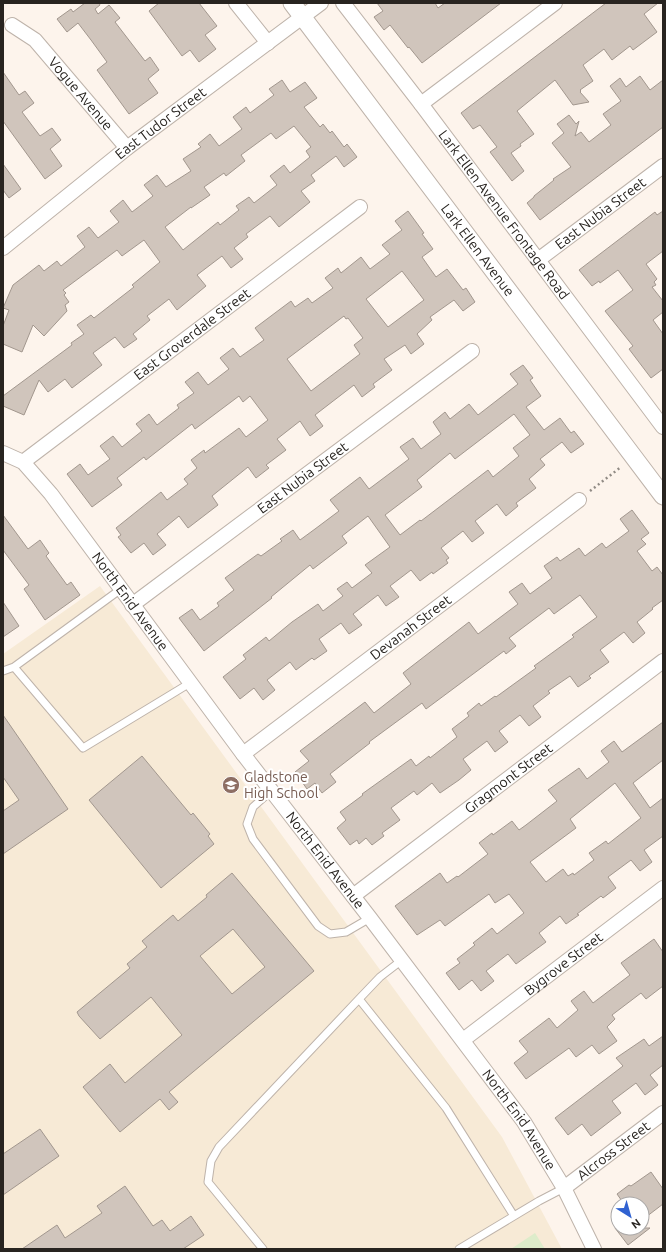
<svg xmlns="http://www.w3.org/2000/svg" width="666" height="1252" viewBox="0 0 666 1252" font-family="Ubuntu,sans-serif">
<rect width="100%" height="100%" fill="#fdf4ec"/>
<!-- education -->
<path fill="#f7ead6" d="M 100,586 L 502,1137 L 562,1249 L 3,1249 L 3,654 Z"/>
<!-- green -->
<path fill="#ddecca" d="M 535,1233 L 545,1249 L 511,1249 Z"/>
<!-- building -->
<path fill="#d0c5bc" stroke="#a2978e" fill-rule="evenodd" d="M 85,3 L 99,3 L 100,5 L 95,9 L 98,14 L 109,5 L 120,18 L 115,22 L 145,61 L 150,57 L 159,70 L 148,79 L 158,93 L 129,114 L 97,70 L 107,62 L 91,40 L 78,23 L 67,32 L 57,19 L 71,9 L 73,12 Z
M 159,3 L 199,3 L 217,26 L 205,35 L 216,49 L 199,62 L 190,50 L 182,56 L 149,11 Z
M 377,3 L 435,3 L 438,8 L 445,3 L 501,3 L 422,63 L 409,47 L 408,48 L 390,25 L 384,30 L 374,17 L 383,11 Z
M 606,3 L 658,3 L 644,14 L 657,32 L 633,50 L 630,46 L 612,60 L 604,49 L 583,65 L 593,81 L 580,90 L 581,91 L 580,92 L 589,102 L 573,105 L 555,80 L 517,111 L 534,134 L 520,144 L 521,146 L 511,153 L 524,171 L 512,181 L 490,152 L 497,147 L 480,125 L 473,129 L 461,113 Z
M 3,72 L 19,95 L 25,91 L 34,103 L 22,112 L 40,136 L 52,128 L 61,140 L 50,149 L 62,166 L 45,179 L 3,121 Z
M 640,76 L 650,90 L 663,80 L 663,127 L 540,220 L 527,203 L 534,197 L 534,196 L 554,180 L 553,179 L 571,167 L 552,143 L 564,133 L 557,124 L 569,115 L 576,124 L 579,121 L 575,136 L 581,132 L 589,142 L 611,125 L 603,114 L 621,101 L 610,86 L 620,78 L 626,87 Z
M 282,80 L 290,92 L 305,82 L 317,98 L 304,107 L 320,127 L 323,124 L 330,133 L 332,131 L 344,147 L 347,144 L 357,157 L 344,167 L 336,156 L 311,175 L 315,181 L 301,191 L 310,202 L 279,227 L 270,216 L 246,234 L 248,237 L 234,248 L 243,259 L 231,268 L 222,256 L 197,275 L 206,286 L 177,310 L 169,299 L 147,316 L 150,320 L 133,334 L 137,339 L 124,348 L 115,337 L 93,353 L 102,365 L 72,388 L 65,379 L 48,392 L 39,380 L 24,415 L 3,406 L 3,396 L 72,345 L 71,343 L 84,334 L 77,325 L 91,315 L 94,318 L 134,287 L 132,285 L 160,262 L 144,240 L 122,256 L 117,250 L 63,290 L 66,293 L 64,295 L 69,302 L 65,305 L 67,311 L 44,336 L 33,325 L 22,352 L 3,344 L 3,326 L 9,310 L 3,308 L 13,285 L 39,265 L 44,271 L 57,261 L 61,266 L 85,247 L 77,236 L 89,227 L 98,238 L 119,222 L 110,211 L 123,200 L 132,212 L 153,196 L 144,185 L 157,175 L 166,187 L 191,171 L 183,159 L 201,147 L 198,144 L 210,134 L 219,146 L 242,129 L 233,117 L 246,107 L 250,113 L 274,95 L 269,89 ZM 294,126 L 311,147 L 306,151 L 310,157 L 290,173 L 284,165 L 270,176 L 277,185 L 254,203 L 249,197 L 236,206 L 239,210 L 220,225 L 218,222 L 183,250 L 165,227 L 191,207 L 191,208 L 210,195 L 204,187 L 224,173 L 226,176 L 245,161 L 241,155 L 271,133 L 276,139 Z
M 3,164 L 21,189 L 9,198 L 3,190 Z
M 408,211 L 424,233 L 422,234 L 433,249 L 422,257 L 436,277 L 447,269 L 463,290 L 466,288 L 475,302 L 463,311 L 454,300 L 430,317 L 432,320 L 417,334 L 424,344 L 411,354 L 405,345 L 384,359 L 392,370 L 373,384 L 375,387 L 362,397 L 354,385 L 315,415 L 323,426 L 310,436 L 300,421 L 277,439 L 286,450 L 266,465 L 269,468 L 256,478 L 248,467 L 212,496 L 218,505 L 188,528 L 179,516 L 157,534 L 166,545 L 153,555 L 144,543 L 131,553 L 118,537 L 121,535 L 116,528 L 161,492 L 167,500 L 188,484 L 184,479 L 197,468 L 191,460 L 204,450 L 205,453 L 239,428 L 246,437 L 268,420 L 250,396 L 243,402 L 239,396 L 195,429 L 192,424 L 146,460 L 144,457 L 117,478 L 122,485 L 92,507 L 67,474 L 80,464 L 88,475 L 110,459 L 100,446 L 113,436 L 122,447 L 142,431 L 136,424 L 149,414 L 157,425 L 179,408 L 177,405 L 194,393 L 185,382 L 198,372 L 208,385 L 229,369 L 220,358 L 233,348 L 240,357 L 264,340 L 255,328 L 291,301 L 295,307 L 308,298 L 312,303 L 333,288 L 325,278 L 338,268 L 341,273 L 361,257 L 370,269 L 390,254 L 382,245 L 402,230 L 395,221 ZM 402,271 L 424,300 L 388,327 L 366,299 ZM 344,316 L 346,319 L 348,318 L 363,338 L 354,345 L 360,354 L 311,391 L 287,359 Z
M 663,211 L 663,251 L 646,264 L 657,279 L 654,282 L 656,285 L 652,287 L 663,301 L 663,312 L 653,320 L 663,334 L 663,369 L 651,378 L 629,349 L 633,346 L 605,311 L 633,290 L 618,270 L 600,283 L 599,281 L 592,286 L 579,270 L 655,212 L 657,215 Z
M 523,365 L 533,378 L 530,380 L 541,396 L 526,407 L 544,430 L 560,418 L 571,433 L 574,431 L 584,444 L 571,453 L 562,442 L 540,459 L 545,465 L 529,479 L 536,488 L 516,503 L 518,506 L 506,516 L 497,504 L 475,521 L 484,533 L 472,542 L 463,531 L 441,548 L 449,558 L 446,560 L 448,563 L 433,574 L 432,572 L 420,581 L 411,570 L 390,586 L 399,597 L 386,606 L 378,595 L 353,614 L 362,625 L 349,634 L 341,623 L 319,639 L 327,651 L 314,660 L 312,658 L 296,670 L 290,662 L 267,680 L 275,690 L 263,700 L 254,688 L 240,699 L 223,677 L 246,659 L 243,655 L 266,637 L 269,641 L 292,622 L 318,604 L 323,611 L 343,596 L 337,589 L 347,582 L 352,588 L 372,573 L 365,565 L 390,547 L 368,516 L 342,536 L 347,543 L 313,569 L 310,565 L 271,597 L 272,598 L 204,651 L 179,618 L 192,609 L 200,620 L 219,606 L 217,603 L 234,590 L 225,578 L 258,554 L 261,556 L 282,541 L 280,539 L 293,530 L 300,540 L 315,529 L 339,511 L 330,500 L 360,477 L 369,489 L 409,459 L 400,447 L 413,438 L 421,449 L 441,434 L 433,422 L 445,412 L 450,419 L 469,404 L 478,415 L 518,384 L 510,374 ZM 514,414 L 530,435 L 513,448 L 519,456 L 493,477 L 488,470 L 421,521 L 420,520 L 400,535 L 385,515 L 422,487 L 417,480 L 450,453 L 455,459 Z
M 632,510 L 649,533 L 641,539 L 646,544 L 637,551 L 652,571 L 657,567 L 663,575 L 663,600 L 652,608 L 653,609 L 637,622 L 645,633 L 633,643 L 624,632 L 600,650 L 609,662 L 589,676 L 591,678 L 578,687 L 570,676 L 548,691 L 550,693 L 533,706 L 541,717 L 529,726 L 520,715 L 499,731 L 508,742 L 495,752 L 487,741 L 463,759 L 471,770 L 459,780 L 440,793 L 432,783 L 417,795 L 414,791 L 391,808 L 400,820 L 382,833 L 384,836 L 372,845 L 366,838 L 359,844 L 357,840 L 350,845 L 337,828 L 346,820 L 340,812 L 363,795 L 362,794 L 411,759 L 416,766 L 429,756 L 430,758 L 457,737 L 452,729 L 469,716 L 467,713 L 479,703 L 481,706 L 495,696 L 496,697 L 536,668 L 534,666 L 574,637 L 572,635 L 597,617 L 580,595 L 554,614 L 549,608 L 509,638 L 516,646 L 506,654 L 504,651 L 426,709 L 422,703 L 369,742 L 370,743 L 330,774 L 336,782 L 322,793 L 315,783 L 307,789 L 295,772 L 309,761 L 300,751 L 365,702 L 374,713 L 397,695 L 411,684 L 403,673 L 469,622 L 478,634 L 518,604 L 509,592 L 522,583 L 530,594 L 552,578 L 544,566 L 557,557 L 560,561 L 579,548 L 585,556 L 602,543 L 606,548 L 629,531 L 620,519 Z
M 3,515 L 28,549 L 40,540 L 49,553 L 46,556 L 67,585 L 71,582 L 80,595 L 45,620 L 24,589 L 29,585 L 3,550 Z
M 3,602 L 19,626 L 3,637 Z
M 3,715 L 68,809 L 3,854 L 3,811 L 19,800 L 3,777 Z
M 663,722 L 663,760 L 633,783 L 650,808 L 663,798 L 663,836 L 644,850 L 652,862 L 640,871 L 631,860 L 608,877 L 616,888 L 603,898 L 601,896 L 577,914 L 579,915 L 566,924 L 560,916 L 539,933 L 546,942 L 516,964 L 508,954 L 486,971 L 494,981 L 481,991 L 472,980 L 459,990 L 446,973 L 460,963 L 457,959 L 475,945 L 473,943 L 492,928 L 497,934 L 524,913 L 509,894 L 495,903 L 489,894 L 445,926 L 440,920 L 417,935 L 395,906 L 440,873 L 447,883 L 457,876 L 458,877 L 488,854 L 479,843 L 492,833 L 493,835 L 512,821 L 519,830 L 526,825 L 557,801 L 548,790 L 579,768 L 587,779 L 609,762 L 601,751 L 614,741 L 622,752 ZM 615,783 L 641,818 L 608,844 L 606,841 L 589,853 L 594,860 L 574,875 L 573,873 L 568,876 L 563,869 L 546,882 L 530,862 L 576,828 L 570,819 Z
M 142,756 L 191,815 L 193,813 L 210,834 L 208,836 L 214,844 L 161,888 L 89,800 Z
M 232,873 L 314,971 L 169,1092 L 178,1102 L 169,1110 L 160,1099 L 120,1132 L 83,1087 L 110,1064 L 125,1083 L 182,1035 L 151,997 L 100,1039 L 79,1016 L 77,1012 L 130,968 L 127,964 L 147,947 L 142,941 L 173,915 L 178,921 L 207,897 L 206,895 ZM 233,929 L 265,967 L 232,994 L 200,956 Z
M 654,939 L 663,952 L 663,986 L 646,999 L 641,993 L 612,1015 L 615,1019 L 607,1027 L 617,1041 L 599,1054 L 592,1045 L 576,1057 L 569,1048 L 526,1079 L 514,1063 L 528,1052 L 519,1041 L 549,1018 L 557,1028 L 578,1010 L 571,1001 L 584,991 L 593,1003 L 630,975 L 621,963 Z
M 663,1036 L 663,1065 L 650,1075 L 658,1085 L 645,1095 L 636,1083 L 612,1101 L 621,1113 L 613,1119 L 591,1136 L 582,1124 L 568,1135 L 555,1118 L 623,1066 L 616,1058 L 644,1039 L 649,1046 Z
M 40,1129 L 59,1156 L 3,1195 L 3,1154 Z
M 651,1172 L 663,1189 L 663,1204 L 642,1220 L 642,1204 L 624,1204 L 617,1194 L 629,1185 L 631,1186 Z
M 125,1186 L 153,1226 L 162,1220 L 170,1231 L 191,1216 L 204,1235 L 183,1249 L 22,1249 L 57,1225 L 65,1238 L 102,1213 L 97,1206 Z
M 615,1228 L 650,1228 L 628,1245 Z"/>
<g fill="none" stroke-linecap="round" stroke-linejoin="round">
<defs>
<path id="service" d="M 121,589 L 14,667 L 83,748 L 190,683
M 3,671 L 14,667
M 271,791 L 253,807 L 247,824 L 253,839 L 318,926 L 330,934 L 346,932 L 370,918
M 359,999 L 446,1108 L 514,1216
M 263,1249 L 208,1182 L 211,1161 L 219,1147 L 359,999 L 380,977 L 402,960
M 459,1249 L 539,1201 L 564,1188"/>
<g id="minor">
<path d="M 236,3 L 268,43"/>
<path id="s1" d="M 343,3 L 421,104 L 663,427"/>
<path id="s2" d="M 12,25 L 35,40 L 127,148"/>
<path d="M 421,104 L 555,3"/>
<path id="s3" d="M 3,248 L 127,148 L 321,3"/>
<path id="s4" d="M 538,260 L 663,166"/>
<path id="s5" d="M 3,453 L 23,462 L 51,494 L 243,754 L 370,918 L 524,1122 L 564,1188 L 594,1249"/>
<path id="s6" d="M 23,462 L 360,207"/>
<path id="s7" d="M 132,605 L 472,351"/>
<path id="s8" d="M 243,754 L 579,500"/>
<path id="s9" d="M 353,896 L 663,661"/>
<path id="s10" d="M 463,1040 L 663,888"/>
<path id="s11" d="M 564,1188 L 663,1113"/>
</g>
<g id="tertiary">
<path id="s12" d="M 292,3 L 663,496"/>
</g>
</defs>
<!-- service casing -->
<use href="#service" stroke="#beb3aa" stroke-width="9"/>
<!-- minor casing -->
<use href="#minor" stroke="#beb3aa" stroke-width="16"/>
<!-- tertiary casing -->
<use href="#tertiary" stroke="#beb3aa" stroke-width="19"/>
<!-- path -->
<path stroke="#918b85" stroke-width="2.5" stroke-dasharray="2 3" stroke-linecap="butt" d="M 590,491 L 621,467"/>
<!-- service -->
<use href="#service" stroke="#fff" stroke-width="7"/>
<!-- minor -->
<use href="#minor" stroke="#fff" stroke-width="14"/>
<!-- tertiary -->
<use href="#tertiary" stroke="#fff" stroke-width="17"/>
</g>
<!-- icons -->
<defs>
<symbol id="school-disc" viewBox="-11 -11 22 22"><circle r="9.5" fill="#8d6e63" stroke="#fff"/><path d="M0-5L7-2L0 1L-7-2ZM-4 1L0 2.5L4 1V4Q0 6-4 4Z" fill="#fff"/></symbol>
</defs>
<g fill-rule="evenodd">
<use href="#school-disc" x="221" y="775" width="20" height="20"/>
</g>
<g text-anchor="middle" stroke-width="4" stroke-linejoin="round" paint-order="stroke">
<!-- street labels -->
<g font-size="14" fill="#282420" stroke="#fff">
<text dy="5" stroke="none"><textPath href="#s2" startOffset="98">Vogue Avenue</textPath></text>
<text dy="5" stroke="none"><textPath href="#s3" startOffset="201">East Tudor Street</textPath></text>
<text dy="5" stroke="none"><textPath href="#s4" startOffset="78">East Nubia Street</textPath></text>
<text dy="5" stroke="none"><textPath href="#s1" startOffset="266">Lark Ellen Avenue Frontage Road</textPath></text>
<text dy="5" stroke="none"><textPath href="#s12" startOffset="309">Lark Ellen Avenue</textPath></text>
<text dy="5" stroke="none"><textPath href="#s6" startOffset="212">East Groverdale Street</textPath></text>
<text dy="5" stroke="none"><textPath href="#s7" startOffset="213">East Nubia Street</textPath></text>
<text dy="5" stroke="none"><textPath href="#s5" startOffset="198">North Enid Avenue</textPath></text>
<text dy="5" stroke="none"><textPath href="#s8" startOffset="210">Devanah Street</textPath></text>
<text dy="5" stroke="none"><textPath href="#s9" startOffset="195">Gragmont Street</textPath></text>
<text dy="5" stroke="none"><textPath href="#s5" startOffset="522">North Enid Avenue</textPath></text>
<text dy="5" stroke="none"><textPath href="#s10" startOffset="126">Bygrove Street</textPath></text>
<text dy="5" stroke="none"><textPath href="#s5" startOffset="846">North Enid Avenue</textPath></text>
<text dy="5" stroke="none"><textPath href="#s11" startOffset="62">Alcross Street</textPath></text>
</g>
<!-- education labels -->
<g font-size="14" fill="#785e54" stroke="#fff" text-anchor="start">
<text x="244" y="782">Gladstone<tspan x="244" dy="16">High School</tspan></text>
</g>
</g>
<!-- border -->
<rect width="666" height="1252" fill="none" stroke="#282420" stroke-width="8"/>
<!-- north arrow -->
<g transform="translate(630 1216) rotate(143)"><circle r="19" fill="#ffffff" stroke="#a9a7a6"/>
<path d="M0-3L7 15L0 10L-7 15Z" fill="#3062d1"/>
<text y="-6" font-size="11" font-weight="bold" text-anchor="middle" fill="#282420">N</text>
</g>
</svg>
